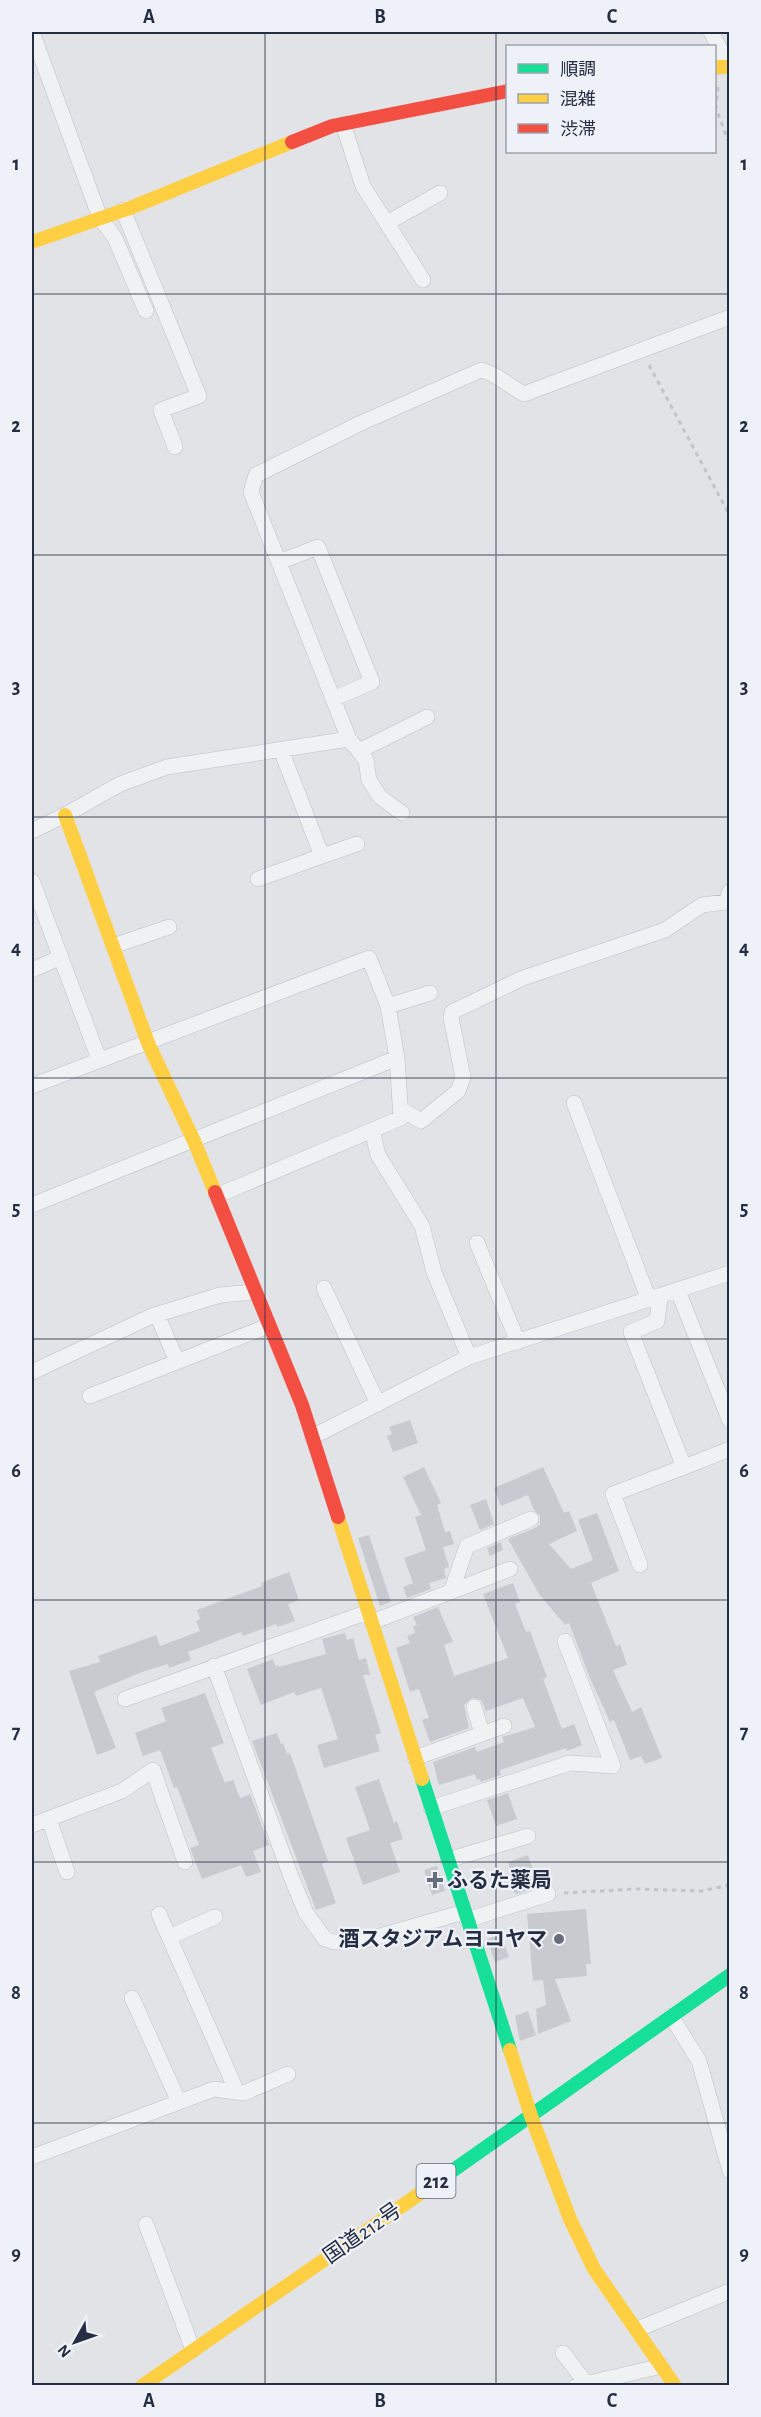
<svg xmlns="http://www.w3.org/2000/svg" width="761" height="2417" viewBox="0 0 761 2417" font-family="'Alegreya Sans','Noto Sans JP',sans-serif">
<rect width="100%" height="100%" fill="#e1e3e6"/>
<!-- building -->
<path fill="#c8cacf" d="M 410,1420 L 418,1443 L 393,1452 L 387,1436 L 392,1434 L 389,1427 Z
M 424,1467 L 441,1503 L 437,1505 L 445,1532 L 450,1531 L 454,1544 L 443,1547 L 449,1567 L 444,1569 L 446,1578 L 429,1583 L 431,1589 L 407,1598 L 403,1587 L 413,1583 L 404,1558 L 426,1550 L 415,1517 L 421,1515 L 403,1477 Z
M 543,1467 L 564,1513 L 569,1511 L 577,1531 L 549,1544 L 571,1569 L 593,1560 L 578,1520 L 597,1513 L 619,1571 L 591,1583 L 616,1646 L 620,1644 L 627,1665 L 613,1670 L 632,1712 L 641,1707 L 662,1758 L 645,1764 L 641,1756 L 630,1760 L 614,1720 L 610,1722 L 590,1678 L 569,1623 L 565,1625 L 539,1594 L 508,1539 L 535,1528 L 540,1524 L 540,1516 L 534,1510 L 528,1495 L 501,1506 L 494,1488 Z
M 486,1499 L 494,1524 L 480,1530 L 470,1505 Z
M 369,1535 L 391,1602 L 380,1606 L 358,1538 Z
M 501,1542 L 503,1550 L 490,1556 L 487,1548 Z
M 289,1572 L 299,1600 L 288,1604 L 295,1621 L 277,1627 L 276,1624 L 243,1636 L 241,1632 L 188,1652 L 191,1660 L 169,1668 L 168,1664 L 142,1672 L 94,1692 L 116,1748 L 97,1755 L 69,1671 L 100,1662 L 98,1656 L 156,1635 L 160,1646 L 200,1631 L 196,1621 L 200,1619 L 197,1610 L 262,1586 L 261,1583 Z
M 513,1583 L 520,1602 L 515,1604 L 526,1632 L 530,1631 L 547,1677 L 543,1679 L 562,1729 L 574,1724 L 582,1745 L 567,1751 L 566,1748 L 500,1770 L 501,1775 L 481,1782 L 480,1779 L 477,1780 L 475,1774 L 439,1785 L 433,1762 L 475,1747 L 477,1752 L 504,1742 L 502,1737 L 535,1727 L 523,1698 L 486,1711 L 481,1700 L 472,1698 L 464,1705 L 469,1728 L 430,1742 L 422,1720 L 429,1718 L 419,1689 L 410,1692 L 396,1648 L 410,1643 L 407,1636 L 415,1633 L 413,1626 L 417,1625 L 413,1617 L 438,1607 L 453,1642 L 444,1645 L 454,1676 L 508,1658 L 483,1594 Z
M 345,1633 L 347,1640 L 353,1638 L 359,1660 L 366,1658 L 370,1675 L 363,1675 L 381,1733 L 375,1735 L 380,1751 L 324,1768 L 317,1745 L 338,1739 L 321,1688 L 296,1696 L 294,1692 L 261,1705 L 247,1669 L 273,1659 L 275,1666 L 278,1665 L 279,1667 L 326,1654 L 322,1639 Z
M 205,1693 L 224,1743 L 211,1748 L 225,1783 L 233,1780 L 240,1798 L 250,1794 L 269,1845 L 253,1851 L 261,1872 L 246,1877 L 241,1865 L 202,1879 L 190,1848 L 199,1845 L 177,1787 L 174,1788 L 160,1750 L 143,1756 L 135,1733 L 166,1721 L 161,1708 Z
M 277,1733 L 281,1744 L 283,1743 L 287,1754 L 290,1753 L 328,1861 L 322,1864 L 336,1903 L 316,1910 L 252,1741 Z
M 379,1779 L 394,1823 L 397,1821 L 403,1839 L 390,1843 L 400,1872 L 363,1885 L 346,1838 L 370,1830 L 355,1787 Z
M 508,1793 L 517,1819 L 496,1826 L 487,1800 Z
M 528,1855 L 539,1887 L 515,1894 L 507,1874 L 511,1873 L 508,1862 Z
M 437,1866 L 445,1891 L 432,1895 L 424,1870 Z
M 586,1909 L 591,1964 L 586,1964 L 587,1976 L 555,1979 L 571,2021 L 538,2034 L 536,2009 L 546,2005 L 543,1980 L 533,1981 L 527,1914 Z
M 501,1935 L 509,1957 L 495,1962 L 487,1939 Z
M 528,2011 L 536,2035 L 520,2041 L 515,2016 Z"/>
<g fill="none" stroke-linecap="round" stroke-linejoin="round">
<defs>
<path id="street" d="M 32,32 L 100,218 L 115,238 L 146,311
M 711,32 L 720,49 L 719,67
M 343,124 L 363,186 L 423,280
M 123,210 L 199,396 L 161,410 L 175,447
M 387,223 L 440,193
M 279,562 L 318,547 L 372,682 L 333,699
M 281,750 L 322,856 L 357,844
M 359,751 L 427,717
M 402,813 L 380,797 L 369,780 L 366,760 L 349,739 L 251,492 L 256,475 L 361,423 L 481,370 C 496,373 509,386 524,394 L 730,317
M 32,831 L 65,815 L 120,784 L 167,767 L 349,739
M 258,879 L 322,856
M 32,881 L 99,1059
M 113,946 L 169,927
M 32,970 L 59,958
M 388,1006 L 430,993
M 32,1086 L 369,958 L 388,1006 L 397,1058 L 401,1118 L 216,1196
M 574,1103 L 649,1300
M 401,1109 L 421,1121 L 458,1091 L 463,1077 L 451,1018 L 452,1012 L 523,978 L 665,930 L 702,905 L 726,902 L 730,891
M 372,1130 L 378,1155 L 422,1226 L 434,1272 L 469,1357
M 32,1205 L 397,1058
M 477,1243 L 518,1342
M 324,1288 L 378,1404
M 678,1291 L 730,1421
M 660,1297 L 657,1321 L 631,1332 L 684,1467 L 730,1449
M 157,1315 L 177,1361
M 32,1372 L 152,1316 L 220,1295 L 254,1292
M 90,1396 L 268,1326
M 312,1437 L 469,1357 L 730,1273
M 640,1565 L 613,1494 L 684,1467
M 451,1592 L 467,1546 L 531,1519
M 372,1622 L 510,1569
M 214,1666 L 290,1874 L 306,1913 L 325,1939 L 334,1942 L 359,1942 L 464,1912
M 125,1699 L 368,1612
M 474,1707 L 482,1733
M 415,1758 L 504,1726
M 431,1808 L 570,1763 L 613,1766 L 565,1641
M 49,1819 L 67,1872
M 32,1825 L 122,1791 L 153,1770 L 185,1862
M 448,1860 L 528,1836
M 159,1914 L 237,2092
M 467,1920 L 548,1894
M 169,1937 L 215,1917
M 132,1998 L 179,2102
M 671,2016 L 699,2061 L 730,2171
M 32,2157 L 214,2089 L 244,2093 L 288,2074
M 146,2224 L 193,2350
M 638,2329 L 730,2291
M 563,2353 L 586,2383
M 576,2386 L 662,2366"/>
</defs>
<!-- street casing -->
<use href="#street" stroke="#bec0c4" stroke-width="16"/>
<!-- path -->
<path stroke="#c2c4c9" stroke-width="3" stroke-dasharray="4.5 4.5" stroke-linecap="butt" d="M 718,87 L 716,108 L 730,146
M 649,365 L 730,516
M 564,1893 L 637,1889 L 702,1891 L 730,1885"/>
<!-- street -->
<use href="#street" stroke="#f0f1f3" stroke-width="15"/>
<!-- fast -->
<path stroke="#16e098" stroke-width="14" d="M 422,1779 L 510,2050
M 438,2181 L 730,1975"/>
<!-- slow -->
<path stroke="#ffcf43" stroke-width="14" d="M 714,67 L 730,67
M 32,242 L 130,208 L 292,142
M 65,815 L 148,1043 L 194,1141 L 215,1192
M 338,1517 L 422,1779
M 510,2050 L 531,2116 L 570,2219 L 594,2269 L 675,2386
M 142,2386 L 438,2181"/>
<!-- jam -->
<path stroke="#f24e42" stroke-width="14" d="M 292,142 L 332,126 L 508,91
M 215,1192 L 302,1405 L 338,1517"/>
</g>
<!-- grid -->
<path fill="none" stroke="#252e42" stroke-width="1.5" stroke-opacity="0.55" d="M 265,32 L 265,2386M 496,32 L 496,2386M 32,294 L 730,294M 32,555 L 730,555M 32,817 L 730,817M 32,1078 L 730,1078M 32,1339 L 730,1339M 32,1600 L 730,1600M 32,1862 L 730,1862M 32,2123 L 730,2123"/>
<!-- markers -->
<g fill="#676d7b" stroke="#eef1f7" stroke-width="2">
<path d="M432 1871h6v6h6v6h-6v6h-6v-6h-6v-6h6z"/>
<circle cx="559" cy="1939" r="6"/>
</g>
<g text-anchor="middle" stroke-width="4.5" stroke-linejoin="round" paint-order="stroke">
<!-- shield labels -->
<rect fill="#eef1f7" stroke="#616878" stroke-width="1.5" x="416.5" y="2164" width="39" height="34" rx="4.5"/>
<g font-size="20" font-weight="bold" fill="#252e42">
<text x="436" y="2188">212</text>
</g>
<!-- poi labels -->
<g font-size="21" font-weight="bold" fill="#252e42" stroke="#eef1f7" text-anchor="start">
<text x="447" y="1887">ふるた薬局</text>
<text x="547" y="1946" text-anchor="end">酒スタジアムヨコヤマ</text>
</g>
<!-- street labels -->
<g font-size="21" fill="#252e42" stroke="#eef1f7">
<text transform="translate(362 2233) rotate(-35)" y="7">国道212号</text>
</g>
</g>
<!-- border -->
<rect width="761" height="2417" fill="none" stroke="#eef1f7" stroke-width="66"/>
<!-- legend -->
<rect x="506" y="45" width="210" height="108" fill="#eef1f7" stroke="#9ea3af" stroke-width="1.5"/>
<rect x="518" y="64" width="30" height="9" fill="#16e098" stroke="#9ea3af" stroke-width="1.5"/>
<text x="560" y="75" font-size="18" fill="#252e42">順調</text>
<rect x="518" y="94" width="30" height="9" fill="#ffcf43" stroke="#9ea3af" stroke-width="1.5"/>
<text x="560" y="105" font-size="18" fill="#252e42">混雑</text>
<rect x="518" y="124" width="30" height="9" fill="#f24e42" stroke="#9ea3af" stroke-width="1.5"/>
<text x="560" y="135" font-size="18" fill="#252e42">渋滞</text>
<!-- north arrow -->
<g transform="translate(75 2342) rotate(230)" stroke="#eef1f7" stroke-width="4.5" paint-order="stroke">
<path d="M0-4.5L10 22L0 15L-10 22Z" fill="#252e42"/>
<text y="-9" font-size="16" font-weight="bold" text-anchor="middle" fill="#252e42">N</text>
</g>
<rect x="33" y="33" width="695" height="2351" fill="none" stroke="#252e42" stroke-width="2"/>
<g font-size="20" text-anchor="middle" font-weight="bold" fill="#252e42">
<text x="149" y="23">A</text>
<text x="380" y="23">B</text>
<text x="612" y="23">C</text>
<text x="16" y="170">1</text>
<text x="744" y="170">1</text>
<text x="16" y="432">2</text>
<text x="744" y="432">2</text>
<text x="16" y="693">3</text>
<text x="744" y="693">3</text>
<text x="16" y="954">4</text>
<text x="744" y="954">4</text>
<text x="16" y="1215">5</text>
<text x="744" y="1215">5</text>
<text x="16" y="1477">6</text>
<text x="744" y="1477">6</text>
<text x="16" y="1738">7</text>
<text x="744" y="1738">7</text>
<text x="16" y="1999">8</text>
<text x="744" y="1999">8</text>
<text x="16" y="2260">9</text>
<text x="744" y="2260">9</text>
<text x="149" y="2407">A</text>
<text x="380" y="2407">B</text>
<text x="612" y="2407">C</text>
</g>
</svg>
